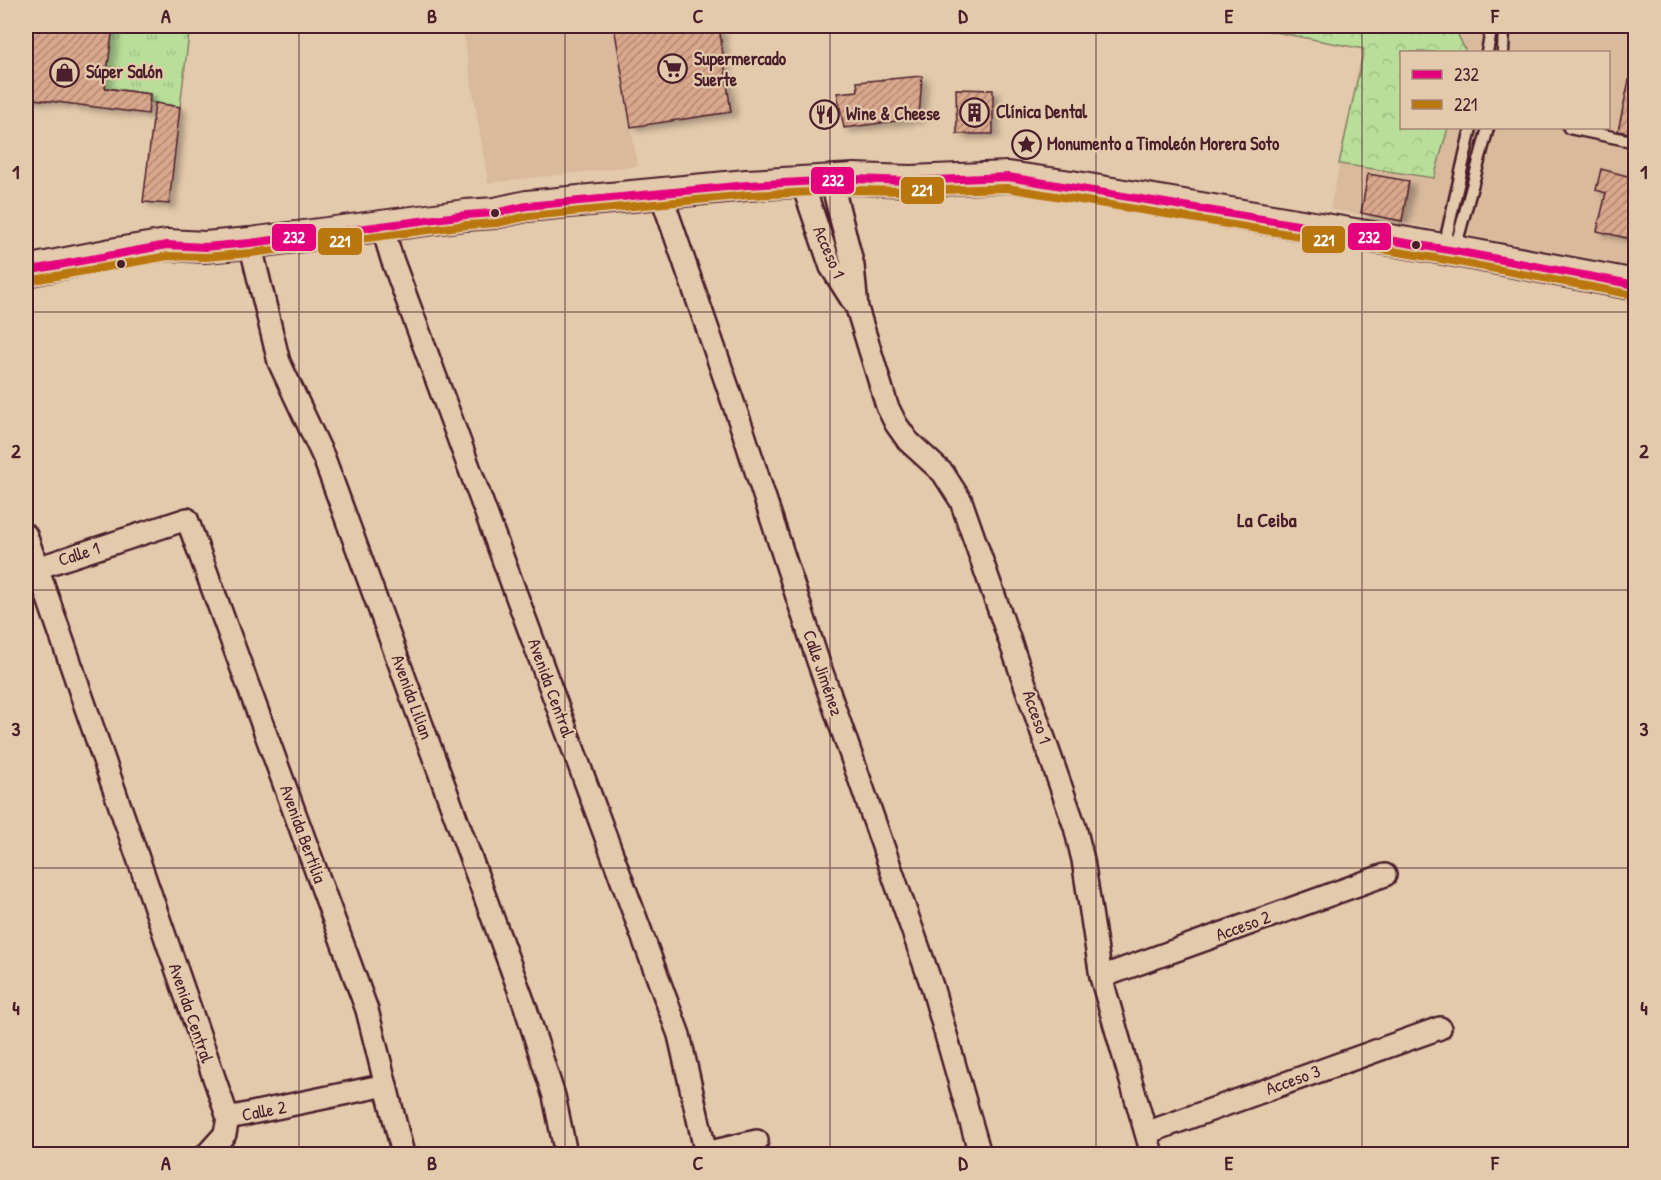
<svg xmlns="http://www.w3.org/2000/svg" width="1661" height="1180" viewBox="0 0 1661 1180" font-family="'Patrick Hand',sans-serif">
<defs>
<pattern id="grass-tufts" width="24" height="20" patternUnits="userSpaceOnUse" patternTransform="scale(1.5)"><rect width="24" height="20" fill="#b8de99"/><path d="M3 7l-1-3M5 7V3M7 7l1-3M15 17l-1-3M17 17v-4M19 17l1-3" fill="none" stroke="#a0be84"/></pattern>
<pattern id="forest-crowns" width="20" height="18" patternUnits="userSpaceOnUse" patternTransform="scale(1.5)"><rect width="20" height="18" fill="#b8de99"/><path d="M2 6a3 3 0 1 1 6 0M12 15a3 3 0 1 1 6 0" fill="none" stroke="#a0be84"/></pattern>
<pattern id="building-hatch" width="6" height="6" patternUnits="userSpaceOnUse" patternTransform="scale(1.5)"><rect width="6" height="6" fill="#d8a78c"/><path d="M-1 1l2-2M0 6l6-6M5 7l2-2" fill="none" stroke="#b18773"/></pattern>
<filter id="shadow"><feDropShadow dx="6" dy="4" stdDeviation="3" flood-color="#0004"/></filter>
</defs>
<rect width="100%" height="100%" fill="#e4caac"/>
<filter id="ink" filterUnits="userSpaceOnUse"><feTurbulence type="fractalNoise" baseFrequency=".0167" numOctaves="2"/><feDisplacementMap in="SourceGraphic" scale="12" xChannelSelector="R" yChannelSelector="G"/><feConvolveMatrix kernelMatrix="1 2 1 2 8 2 1 2 1" color-interpolation-filters="sRGB"/></filter>
<g filter="url(#ink)">
<!-- built -->
<path fill="#daba9d" fill-rule="evenodd" d="M 462,26 L 614,26 L 638,166 L 488,183 Z
M 1244,26 L 1635,26 L 1635,267 L 1330,209 L 1364,50 ZM 1402,52 L 1608,52 L 1608,128 L 1402,128 Z"/>
<!-- grass -->
<path fill="url(#grass-tufts)" stroke="#817e62" stroke-width="1.5" d="M 113,26 L 190,26 L 180,107 L 150,102 L 150,94 L 93,86 L 107,67 Z"/>
<!-- forest -->
<path fill="url(#forest-crowns)" stroke="#817e62" stroke-width="1.5" d="M 1244,26 L 1454,26 L 1466,52 L 1402,52 L 1402,128 L 1448,128 L 1434,178 L 1339,164 L 1364,49 Z"/>
<!-- building -->
<path fill="url(#building-hatch)" stroke="#4a1f2b" stroke-width="1.5" filter="url(#shadow)" d="M 26,26 L 113,26 L 105,88 L 150,94 L 148,114 L 26,98 Z
M 614,26 L 719,26 L 731,112 L 631,127 Z
M 922,76 L 919,118 L 844,128 L 837,93 L 858,91 L 857,82 Z
M 1629,80 L 1635,81 L 1635,134 L 1618,131 Z
M 956,89 L 993,90 L 993,134 L 957,134 Z
M 155,103 L 180,107 L 169,204 L 143,202 Z
M 1601,169 L 1635,178 L 1635,240 L 1597,231 L 1606,193 L 1596,190 Z
M 1368,174 L 1409,181 L 1402,221 L 1361,213 Z"/>
<g fill="none" stroke-linecap="round" stroke-linejoin="round">
<defs>
<path id="lane" d="M 1487,52 L 1491,31 L 1490,26
M 1503,52 L 1504,26
M 1569,128 L 1636,142
M 1444,247 L 1471,128
M 1455,249 L 1488,128"/>
<path id="street" d="M 834,191 L 853,266 L 857,308 L 887,406 L 896,424 L 908,441 L 943,473 L 961,501 L 1075,827 L 1083,860 L 1101,977 L 1152,1154
M 662,193 L 665,206 L 743,431 L 818,661 L 932,986 L 980,1154
M 806,194 L 831,267 L 855,305
M 382,226 L 392,259 L 679,1035 L 706,1154
M 250,243 L 279,362 L 324,458 L 525,1006 L 554,1096 L 566,1154
M 26,535 L 228,1118
M 37,568 L 187,519 L 367,1010 L 403,1154
M 1101,977 L 1385,875
M 1146,1133 L 1440,1028
M 207,1154 L 225,1134 L 228,1118 L 386,1085
M 702,1154 L 757,1141"/>
<path id="secondary" d="M 26,271 L 117,253 L 167,245 L 205,247 L 250,243 L 466,215 L 495,213 L 527,206 L 747,185 L 854,179 L 910,181 L 1008,177 L 1071,186 L 1455,251 L 1636,285"/>
</defs>
<!-- lane casing -->
<use href="#lane" stroke="#4a1f2b" stroke-width="15"/>
<!-- street casing -->
<use href="#street" stroke="#4a1f2b" stroke-width="26"/>
<!-- secondary casing -->
<use href="#secondary" stroke="#4a1f2b" stroke-width="34"/>
<!-- lane -->
<use href="#lane" stroke="#e4caac" stroke-width="10"/>
<!-- street -->
<use href="#street" stroke="#e4caac" stroke-width="21"/>
<!-- secondary -->
<use href="#secondary" stroke="#e4caac" stroke-width="30"/>
<defs>
<path id="bus-1" d="M 26,271 L 167,245 L 205,247 L 250,243 L 466,215 L 495,213 L 527,206 L 747,185 L 854,179 L 910,181 L 1008,177 L 1455,251 L 1636,285"/>
<path id="bus-2" d="M 28,281 L 168,256 L 206,257 L 251,253 L 467,225 L 497,223 L 529,216 L 748,195 L 854,190 L 910,191 L 1007,188 L 1453,261 L 1634,295"/>
</defs>
<!-- bus-1 casing -->
<use href="#bus-1" stroke="#e4caac" stroke-width="12"/>
<!-- bus-2 casing -->
<use href="#bus-2" stroke="#e4caac" stroke-width="12"/>
<!-- bus-1 -->
<use href="#bus-1" stroke="#e5007d" stroke-width="8"/>
<!-- bus-2 -->
<use href="#bus-2" stroke="#ba770f" stroke-width="8"/>
</g>
</g>
<!-- grid -->
<path fill="none" stroke="#4a1f2b" stroke-width="1.5" stroke-opacity="0.55" d="M 299,26 L 299,1154M 565,26 L 565,1154M 830,26 L 830,1154M 1096,26 L 1096,1154M 1362,26 L 1362,1154M 26,312 L 1636,312M 26,590 L 1636,590M 26,868 L 1636,868"/>
<!-- icons -->
<defs>
<symbol id="supermarket-ring" viewBox="-11 -11 22 22"><circle r="9.5" fill="#e4caac" stroke="#4a1f2b" stroke-width="1.5"/><path d="M-6-5.5h2.5l.6 2H6L4.5 2H-2.5L-4.4-4H-6ZM-1.5 3.2a1.3 1.3 0 1 0 .1 0ZM3 3.2a1.3 1.3 0 1 0 .1 0Z" fill="#4a1f2b"/></symbol>
<symbol id="shop-ring" viewBox="-11 -11 22 22"><circle r="9.5" fill="#e4caac" stroke="#4a1f2b" stroke-width="1.5"/><path d="M-5-2.5h2.3a2.7 3.5 0 0 1 5.4 0H5L5.5 6h-11ZM-1.5-2.5h3a1.5 2.3 0 0 0-3 0Z" fill="#4a1f2b"/></symbol>
<symbol id="building-ring" viewBox="-11 -11 22 22"><circle r="9.5" fill="#e4caac" stroke="#4a1f2b" stroke-width="1.5"/><path d="M-4-6H4V6H1V3H-1V6H-4ZM-2.5-4.3h1.7v1.8h-1.7ZM.8-4.3h1.7v1.8H.8ZM-2.5-1h1.7V.8h-1.7ZM.8-1h1.7V.8H.8Z" fill="#4a1f2b"/></symbol>
<symbol id="restaurant-ring" viewBox="-11 -11 22 22"><circle r="9.5" fill="#e4caac" stroke="#4a1f2b" stroke-width="1.5"/><path d="M-5-6h1v4h1v-4h1v4h1v-4h1v5L-1.5 .5V6h-2V.5L-5-1ZM5-6V6H3V1.5H1.5Q1.5-4 5-6Z" fill="#4a1f2b"/></symbol>
<symbol id="sight-ring" viewBox="-11 -11 22 22"><circle r="9.5" fill="#e4caac" stroke="#4a1f2b" stroke-width="1.5"/><path d="M0-6L1.8-2.2L6-1.7L2.9 1.2L3.7 5.4L0 3.3L-3.7 5.4L-2.9 1.2L-6-1.7L-1.8-2.2Z" fill="#4a1f2b"/></symbol>
</defs>
<g fill-rule="evenodd">
<use href="#supermarket-ring" x="656" y="52" width="33" height="33"/>
<use href="#shop-ring" x="48" y="56" width="33" height="33"/>
<use href="#building-ring" x="958" y="96" width="33" height="33"/>
<use href="#restaurant-ring" x="808" y="98" width="33" height="33"/>
<use href="#sight-ring" x="1010" y="128" width="33" height="33"/>
</g>
<!-- markers -->
<g fill="#4a1f2b" stroke="#e4caac" stroke-width="2">
<circle cx="495" cy="213" r="5"/>
<circle cx="1416" cy="245" r="5"/>
<circle cx="121" cy="264" r="5"/>
</g>
<g text-anchor="middle" stroke-width="4.5" stroke-linejoin="round" paint-order="stroke">
<!-- poi labels -->
<g font-size="18" font-weight="bold" fill="#4a1f2b" stroke="#e4caac" text-anchor="start">
<text x="694" y="65">Supermercado<tspan x="694" dy="21">Suerte</tspan></text>
<text x="86" y="78">Súper Salón</text>
<text x="996" y="118">Clínica Dental</text>
<text x="846" y="120">Wine &amp; Cheese</text>
<text x="1047" y="150">Monumento a Timoleón Morera Soto</text>
</g>
<!-- street labels -->
<g font-size="18" fill="#4a1f2b" stroke="#e4caac">
<text transform="translate(829 252) rotate(67)" y="6">Acceso 1</text>
<text transform="translate(79 554) rotate(-18)" y="6">Calle 1</text>
<text transform="translate(823 673) rotate(71)" y="6">Calle Jiménez</text>
<text transform="translate(551 688) rotate(70)" y="6">Avenida Central</text>
<text transform="translate(412 697) rotate(70)" y="6">Avenida Lilian</text>
<text transform="translate(1037 717) rotate(71)" y="6">Acceso 1</text>
<text transform="translate(303 834) rotate(70)" y="6">Avenida Bertilia</text>
<text transform="translate(1243 926) rotate(-20)" y="6">Acceso 2</text>
<text transform="translate(191 1013) rotate(71)" y="6">Avenida Central</text>
<text transform="translate(1293 1080) rotate(-20)" y="6">Acceso 3</text>
<text transform="translate(264 1111) rotate(-11)" y="6">Calle 2</text>
</g>
<!-- neighbourhood labels -->
<g font-size="20" font-weight="bold" fill="#4a1f2b" stroke="#e4caac">
<text x="1267" y="527">La Ceiba</text>
</g>
</g>
<g stroke="#e4caac" stroke-width="2">
<rect x="810" y="166" width="45" height="29" rx="6" fill="#e5007d"/>
<rect x="900" y="176" width="45" height="29" rx="6" fill="#ba770f"/>
<rect x="1347" y="222" width="45" height="29" rx="6" fill="#e5007d"/>
<rect x="271" y="223" width="46" height="29" rx="6" fill="#e5007d"/>
<rect x="1301" y="225" width="45" height="29" rx="6" fill="#ba770f"/>
<rect x="317" y="227" width="46" height="29" rx="6" fill="#ba770f"/>
</g>
<g font-size="16" text-anchor="middle" font-weight="bold" fill="#fff">
<text x="833" y="186">232</text>
<text x="922" y="196">221</text>
<text x="1369" y="243">232</text>
<text x="294" y="243">232</text>
<text x="1324" y="246">221</text>
<text x="340" y="247">221</text>
</g>
<!-- margin -->
<rect width="1661" height="1180" fill="none" stroke="#e4caac" stroke-width="66"/>
<!-- legend -->
<rect x="1400" y="51" width="210" height="78" fill="#e4caac" stroke="#a68678" stroke-width="1.5"/>
<rect x="1412" y="70" width="30" height="9" fill="#e5007d" stroke="#a68678" stroke-width="1.5"/>
<text x="1454" y="81" font-size="18" fill="#4a1f2b">232</text>
<rect x="1412" y="100" width="30" height="9" fill="#ba770f" stroke="#a68678" stroke-width="1.5"/>
<text x="1454" y="111" font-size="18" fill="#4a1f2b">221</text>
<rect x="33" y="33" width="1595" height="1114" fill="none" stroke="#4a1f2b" stroke-width="2"/>
<g font-size="20" text-anchor="middle" font-weight="bold" fill="#4a1f2b">
<text x="166" y="23">A</text>
<text x="432" y="23">B</text>
<text x="698" y="23">C</text>
<text x="963" y="23">D</text>
<text x="1229" y="23">E</text>
<text x="1495" y="23">F</text>
<text x="16" y="179">1</text>
<text x="1644" y="179">1</text>
<text x="16" y="458">2</text>
<text x="1644" y="458">2</text>
<text x="16" y="736">3</text>
<text x="1644" y="736">3</text>
<text x="16" y="1015">4</text>
<text x="1644" y="1015">4</text>
<text x="166" y="1170">A</text>
<text x="432" y="1170">B</text>
<text x="698" y="1170">C</text>
<text x="963" y="1170">D</text>
<text x="1229" y="1170">E</text>
<text x="1495" y="1170">F</text>
</g>
</svg>
